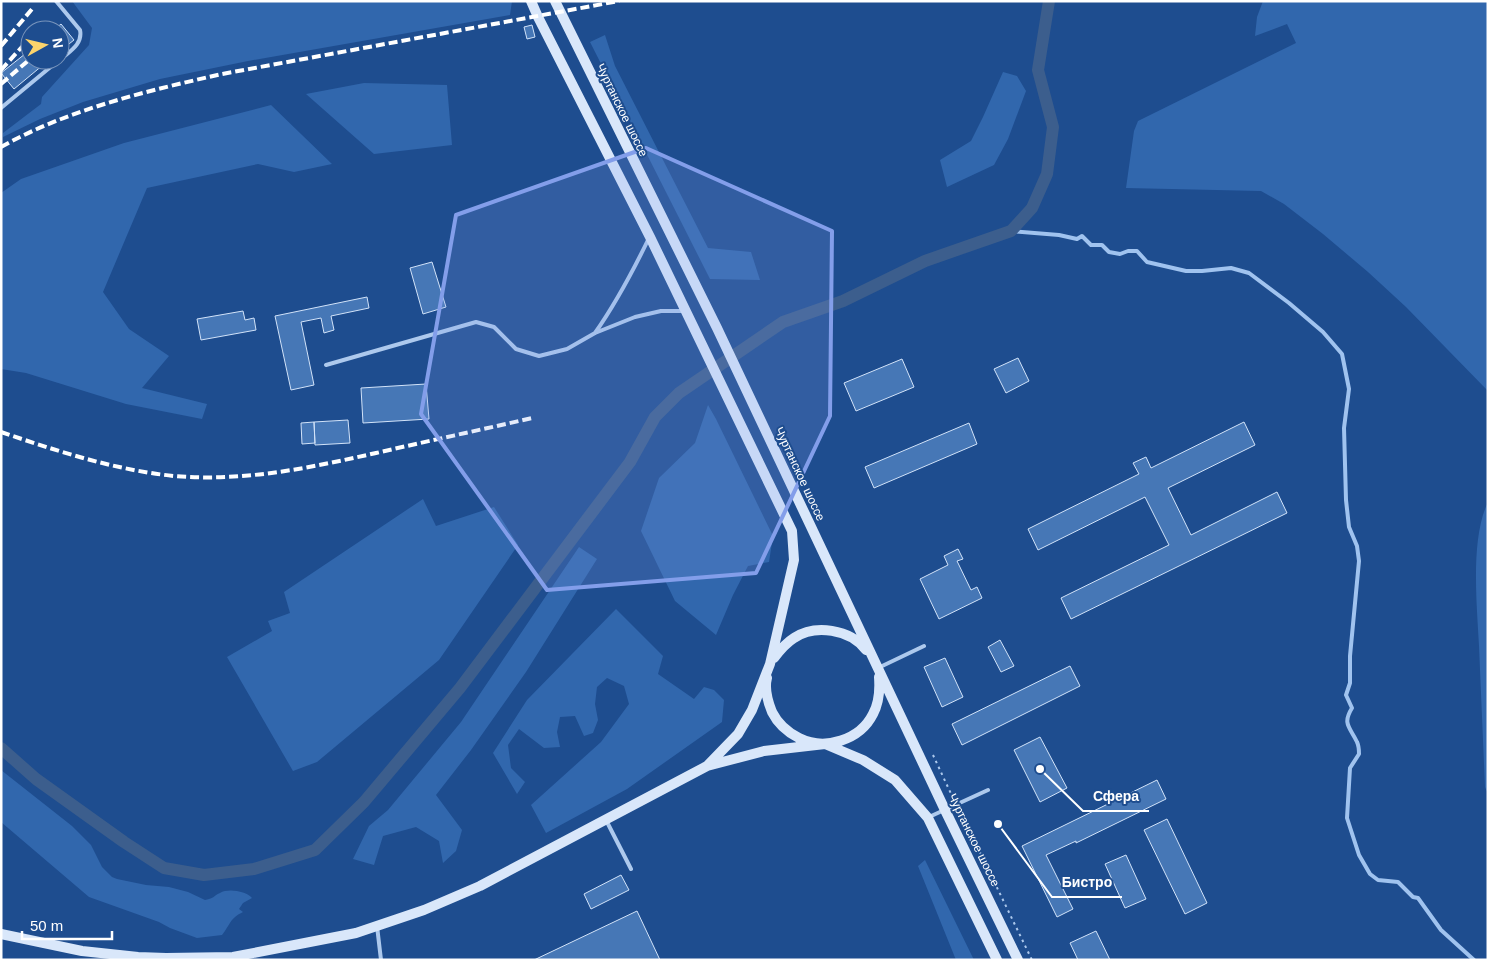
<svg xmlns="http://www.w3.org/2000/svg" width="1489" height="961" viewBox="0 0 1489 961" font-family="Helvetica,sans-serif">
<rect width="100%" height="100%" fill="#1e4d8f"/>
<!-- green -->
<path fill="#3167ad" d="M 72,1 L 512,1 L 510,15 L 248,61 L 160,79 L 83,102 L 40,119 L 3,137 L 3,133 L 41,104 L 42,97 L 89,45 L 92,28 Z
M 1263,1 L 1488,1 L 1488,391 L 1406,307 L 1368,272 L 1323,234 L 1284,204 L 1261,191 L 1126,188 L 1134,131 L 1138,121 L 1296,43 L 1287,24 L 1255,36 L 1257,17 Z
M 605,35 L 615,66 L 708,248 L 751,252 L 760,280 L 710,279 L 590,42 Z
M 1003,72 L 1017,76 L 1026,91 L 1008,139 L 994,165 L 947,187 L 940,160 L 971,141 L 983,117 Z
M 364,83 L 447,85 L 452,145 L 374,154 L 306,94 Z
M 271,105 L 332,164 L 294,172 L 258,164 L 147,188 L 103,292 L 129,329 L 169,356 L 142,388 L 207,404 L 202,419 L 126,404 L 26,373 L 1,369 L 1,193 L 21,179 L 124,143 Z
M 708,405 L 716,419 L 773,536 L 769,562 L 748,566 L 733,595 L 716,635 L 675,601 L 641,531 L 659,478 L 695,443 Z
M 423,499 L 436,526 L 494,507 L 518,545 L 439,660 L 317,762 L 293,771 L 227,657 L 272,631 L 268,621 L 290,613 L 284,592 Z
M 1488,502 L 1488,794 L 1485,787 C 1483,740 1481,693 1479,646 C 1477,605 1470,539 1488,502 Z
M 579,547 L 597,559 L 526,672 L 471,750 L 436,795 L 462,830 L 456,851 L 443,863 L 439,841 L 416,827 L 383,836 L 374,865 L 353,859 L 369,826 L 388,810 L 461,722 Z
M 616,609 L 663,656 L 658,674 L 694,699 L 704,687 L 714,690 L 724,700 L 722,722 L 627,789 L 546,833 L 531,805 L 601,742 L 629,704 L 624,686 L 607,678 L 597,687 L 595,704 L 598,720 L 593,733 L 584,736 L 575,716 L 560,717 L 557,732 L 560,747 L 544,748 L 519,729 L 508,745 L 511,768 L 525,782 L 517,794 L 493,753 L 527,700 Z
M 1,770 L 72,826 L 91,845 L 102,867 L 112,877 L 117,879 L 146,885 L 169,887 L 188,892 L 205,900 C 215,898 213,896 220,893 C 228,888 246,891 252,898 L 243,903 L 239,909 L 243,912 C 230,918 230,925 222,935 L 197,938 L 170,928 L 159,922 L 89,897 L 1,822 Z
M 925,860 L 974,960 L 956,960 L 918,866 Z"/>
<g fill="none" stroke-linecap="round" stroke-linejoin="round">
<!-- stream -->
<path stroke="#a0c3ef" stroke-width="4" d="M 1011,231 L 1059,235 L 1077,239 L 1082,236 L 1091,245 L 1102,245 L 1109,252 L 1120,254 L 1128,251 L 1137,251 L 1147,262 L 1186,271 L 1202,271 L 1231,268 L 1249,273 L 1289,303 L 1323,332 L 1342,354 L 1349,389 L 1344,428 L 1346,500 L 1349,527 L 1357,546 L 1359,561 L 1350,656 L 1350,683 L 1346,695 L 1352,708 C 1342,724 1350,727 1357,742 C 1359,746 1359,750 1359,754 L 1350,768 L 1347,818 L 1359,855 L 1370,874 L 1378,880 L 1398,882 L 1413,897 L 1418,898 L 1441,930 L 1474,960"/>
<!-- canal -->
<path stroke="#3c5e8d" stroke-width="12" d="M 1,748 L 36,779 L 124,842 L 164,868 L 204,875 L 254,869 L 315,850 L 364,802 L 460,688 L 630,462 L 655,417 L 679,393 L 783,322 L 843,301 L 925,261 L 1011,231 L 1032,208 L 1047,174 L 1053,127 L 1038,70 L 1049,1"/>
</g>
<!-- building -->
<path fill="#4677b6" stroke="#d2e3f9" d="M 61,24 L 74,40 L 60,51 L 60,30 L 54,30 Z
M 532,25 L 535,37 L 527,39 L 524,27 Z
M 30,50 L 30,60 L 49,60 L 14,89 L 1,73 Z
M 432,262 L 446,307 L 423,314 L 410,268 Z
M 367,297 L 369,308 L 331,316 L 334,330 L 324,333 L 321,318 L 301,322 L 314,385 L 291,390 L 275,316 Z
M 243,311 L 245,320 L 254,318 L 256,330 L 201,340 L 197,319 Z
M 1018,358 L 1029,381 L 1006,393 L 994,369 Z
M 902,359 L 914,387 L 856,411 L 844,383 Z
M 426,384 L 429,419 L 363,423 L 361,388 Z
M 348,420 L 350,443 L 315,445 L 314,422 Z
M 314,422 L 315,443 L 302,444 L 301,423 Z
M 1244,422 L 1255,445 L 1168,488 L 1191,535 L 1277,492 L 1287,513 L 1071,619 L 1061,598 L 1169,545 L 1145,497 L 1038,550 L 1028,529 L 1139,474 L 1133,463 L 1146,457 L 1151,468 Z
M 969,423 L 977,444 L 874,488 L 865,467 Z
M 958,549 L 963,559 L 957,561 L 971,590 L 977,587 L 982,598 L 939,619 L 920,579 L 948,565 L 944,556 Z
M 1000,640 L 1014,666 L 1001,672 L 988,647 Z
M 945,658 L 963,697 L 942,707 L 924,667 Z
M 1070,666 L 1080,686 L 962,745 L 952,724 Z
M 1040,737 L 1067,788 L 1040,802 L 1014,750 Z
M 1157,780 L 1166,799 L 1076,843 L 1076,841 L 1046,855 L 1073,909 L 1057,917 L 1022,846 Z
M 1167,819 L 1207,903 L 1185,914 L 1144,830 Z
M 1126,855 L 1146,899 L 1125,908 L 1105,864 Z
M 621,875 L 629,890 L 591,909 L 584,894 Z
M 637,911 L 660,960 L 534,960 Z
M 1096,931 L 1110,960 L 1078,960 L 1070,943 Z"/>
<g fill="none" stroke-linecap="round" stroke-linejoin="round">
<!-- path -->
<path stroke="#adc9ed" stroke-width="2" stroke-dasharray="2.5 4" stroke-linecap="butt" d="M 933,755 L 953,798
M 960,811 L 1032,960"/>
<!-- lane -->
<path stroke="#adc9ed" stroke-width="4" d="M 56,1 L 80,30 C 83,44 70,51 60,60
M 1,108 L 59,60
M 595,333 C 616,303 633,271 649,238
M 326,365 L 476,322 L 494,327 L 516,349 L 539,356 L 567,349 L 595,333 L 635,317 L 661,311 L 683,311
M 878,668 L 924,646
M 929,817 L 988,790
M 606,820 L 631,869
M 377,926 L 381,960"/>
<!-- secondary -->
<path stroke="#d9e7fa" stroke-width="10" d="M 531,1 L 538,17 L 650,237 L 792,531 L 794,560 L 770,664 L 752,710 L 738,734 L 708,765
M 555,1 L 717,328 L 945,810 L 1018,960
M 774,658 C 780,650 786,643 794,638 C 815,624 850,629 866,650
M 767,678 C 764,689 768,702 772,712 C 778,724 787,732 799,738 C 825,751 860,740 873,714 C 879,703 880,690 879,677
M 1,934 L 82,951 L 138,957 L 166,958 L 233,957 L 356,933 L 424,910 L 480,886 L 707,766 L 764,751 L 825,744 L 863,760 L 895,780 L 928,818 L 997,960"/>
<!-- rail -->
<path stroke="#fff" stroke-width="4" stroke-dasharray="9 4" stroke-linecap="butt" d="M 38,30 L 44,23
M 1,46 L 32,9
M 1,70 L 30,38
M 1,84 L 30,59
M 1,147 C 69,109 147,91 222,74 L 619,1
M 1,432 C 57,451 115,470 174,476 C 243,482 309,468 376,453 C 428,441 480,430 532,418"/>
</g>
<!-- marked area -->
<path fill="#839eea" fill-opacity="0.2" stroke="#839eea" stroke-width="4" stroke-linejoin="round" d="M 646,148 L 832,231 L 830,416 L 756,573 L 547,590 L 421,414 L 456,215 Z"/>
<g text-anchor="middle" stroke-width="4" stroke-linejoin="round" paint-order="stroke">
<!-- street labels -->
<g font-size="12" fill="#fff" stroke="#1e4d8f">
<text transform="translate(622 110) rotate(64)" y="4">Чуртанское шоссе</text>
<text transform="translate(800 474) rotate(65)" y="4">Чуртанское шоссе</text>
<text transform="translate(974 840) rotate(64)" y="4">Чуртанское шоссе</text>
</g>
</g>
<!-- callouts -->
<path fill="none" stroke="#fff" stroke-width="2" d="M1040 769L1083 811H1149M998 824L1052 897H1122"/>
<g fill="#fff" stroke="#1e4d8f" stroke-width="2">
<circle cx="1040" cy="769" r="5"/>
<circle cx="998" cy="824" r="5"/>
</g>
<g font-size="14" text-anchor="middle" font-weight="bold" fill="#fff" stroke="#1e4d8f" stroke-width="4" stroke-linejoin="round" paint-order="stroke">
<text x="1116" y="801">Сфера</text>
<text x="1087" y="887">Бистро</text>
</g>
<!-- border -->
<rect width="1489" height="961" fill="none" stroke="#ffffff" stroke-width="5"/>
<!-- north arrow -->
<g transform="translate(45 45) rotate(82)"><circle r="24" fill="#1e4d8f" stroke="#7894bc"/>
<path d="M0-4L9 19L0 12L-9 19Z" fill="#fcd46c"/>
<text y="-8" font-size="14" font-weight="bold" text-anchor="middle" fill="#ffffff">N</text>
</g>
<!-- scale -->
<path d="M22 931v8h90v-8" fill="none" stroke="#ffffff" stroke-width="2.5"/>
<text x="30" y="931" font-size="15" fill="#ffffff" stroke="#1e4d8f" stroke-width="4" paint-order="stroke">50 m</text>
</svg>
